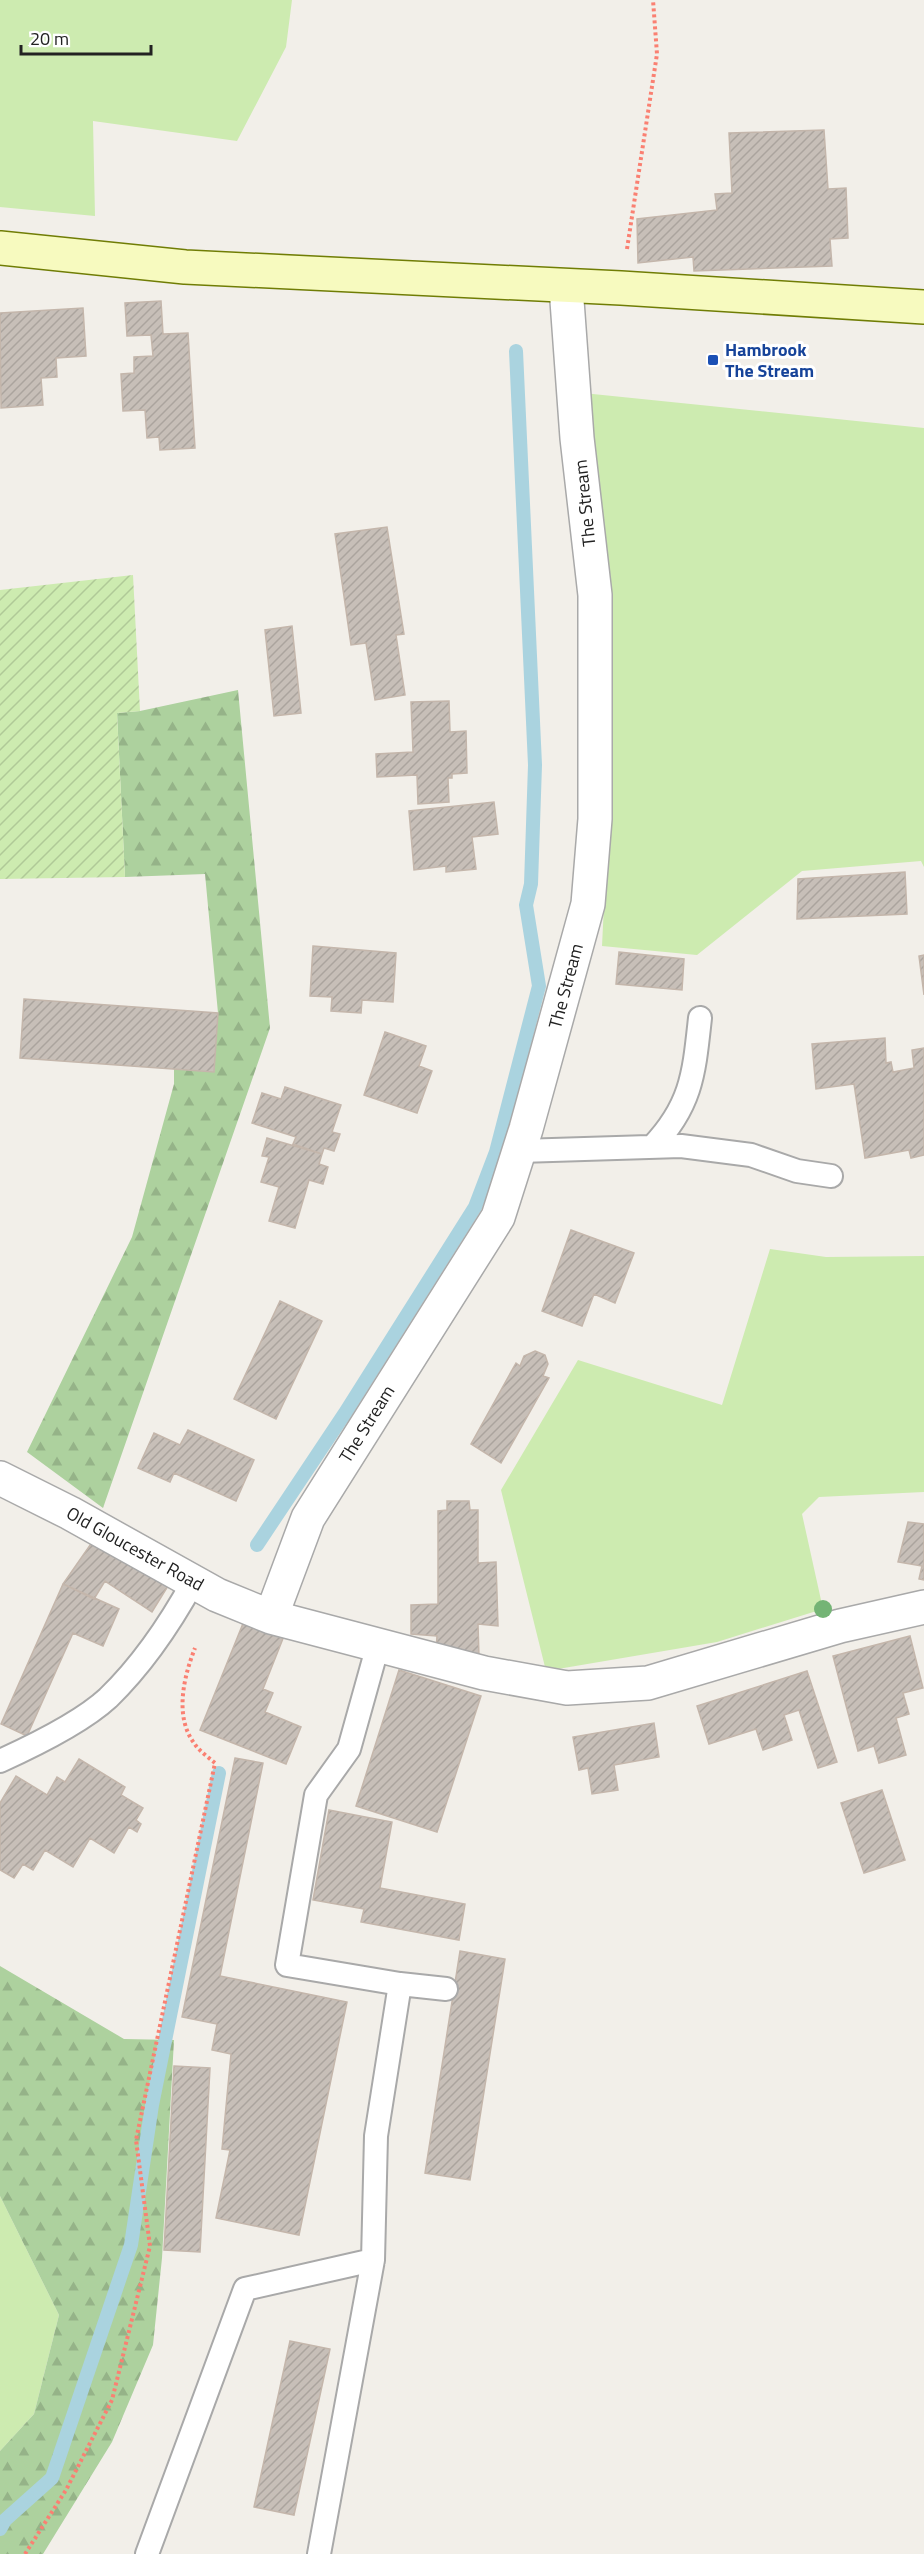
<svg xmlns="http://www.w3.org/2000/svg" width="924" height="2554" viewBox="0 0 924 2554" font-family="'Titillium Web',sans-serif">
<defs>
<pattern id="forest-firs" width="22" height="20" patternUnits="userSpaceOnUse" patternTransform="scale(1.5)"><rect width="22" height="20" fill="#add19e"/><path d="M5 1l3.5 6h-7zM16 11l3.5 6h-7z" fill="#95b388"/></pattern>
<pattern id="garden-furrows" width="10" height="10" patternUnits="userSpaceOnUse" patternTransform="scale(1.5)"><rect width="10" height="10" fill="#cdebb0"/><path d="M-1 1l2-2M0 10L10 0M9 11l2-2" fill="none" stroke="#b0c997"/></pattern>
<pattern id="building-hatch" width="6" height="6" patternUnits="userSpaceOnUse" patternTransform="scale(1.5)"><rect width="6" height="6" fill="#c7bfb8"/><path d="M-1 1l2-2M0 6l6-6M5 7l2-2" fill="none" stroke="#aba49e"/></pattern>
</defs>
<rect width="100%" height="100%" fill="#f2efe9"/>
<!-- grass -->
<path fill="#cdebb0" d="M 0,0 L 292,0 L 286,47 L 237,141 L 93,121 L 95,216 L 0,207 Z
M 583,393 L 924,428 L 924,867 L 921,861 L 802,871 L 697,955 L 602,946 L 606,864 Z
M 770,1249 L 826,1257 L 924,1256 L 924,1492 L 819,1497 L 802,1514 L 823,1609 L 717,1642 L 546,1671 L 501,1490 L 578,1360 L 722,1405 Z
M 0,2196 L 59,2315 L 34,2414 L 0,2451 Z"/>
<!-- forest -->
<path fill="url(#forest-firs)" d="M 238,690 L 270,1028 L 103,1508 L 27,1452 L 132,1237 L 174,1084 L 174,1069 L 214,1072 L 218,1013 L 205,874 L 125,877 L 117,713 L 140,711 Z
M 0,1966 L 124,2039 L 174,2040 L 162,2258 L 153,2345 L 112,2442 L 43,2554 L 0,2554 L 0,2451 L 34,2414 L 59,2315 L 0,2196 Z"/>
<!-- garden -->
<path fill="url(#garden-furrows)" d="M 133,575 L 140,711 L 117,713 L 125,877 L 0,879 L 0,590 Z"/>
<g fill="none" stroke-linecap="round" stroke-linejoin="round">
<!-- stream -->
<path stroke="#aad3df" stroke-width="14" d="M 257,1545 L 345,1413 L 475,1207 L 496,1152 L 539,986 L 526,905 L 531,884 L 535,765 L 516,351
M 0,2529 L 5,2520 L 52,2478 L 131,2245 L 152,2105 L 219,1773"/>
</g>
<!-- building -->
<path fill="url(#building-hatch)" stroke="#c4b6ab" stroke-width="1.5" d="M 824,130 L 828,189 L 846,188 L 848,238 L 830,239 L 832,266 L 694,271 L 693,257 L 638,263 L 637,219 L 717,210 L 715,194 L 732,193 L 729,133 Z
M 161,301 L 163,334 L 188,333 L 195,448 L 160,450 L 159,437 L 147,438 L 145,410 L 123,411 L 121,374 L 134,373 L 134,357 L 153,356 L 151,335 L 127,336 L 125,303 Z
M 83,308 L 86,356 L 56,358 L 57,377 L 41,378 L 43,405 L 1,408 L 0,313 Z
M 387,527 L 404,634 L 396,635 L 405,695 L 375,700 L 366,643 L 351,645 L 335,534 Z
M 292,626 L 301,713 L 274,716 L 265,630 Z
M 449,701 L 450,732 L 466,731 L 467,773 L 452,774 L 452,778 L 448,778 L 449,802 L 418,804 L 417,775 L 377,777 L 376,754 L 413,752 L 411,702 Z
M 494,802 L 498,834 L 472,837 L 476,869 L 446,872 L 446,866 L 414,870 L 409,811 Z
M 905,872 L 907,914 L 797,919 L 798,879 Z
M 313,946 L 396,953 L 393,1002 L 362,1000 L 361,1013 L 331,1011 L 332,997 L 310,996 Z
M 619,952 L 684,959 L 682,990 L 616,984 Z
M 924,955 L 924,995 L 919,956 Z
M 24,999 L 218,1013 L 214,1072 L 20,1058 Z
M 385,1032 L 426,1046 L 419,1066 L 432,1071 L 417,1113 L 364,1095 Z
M 885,1038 L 886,1063 L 891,1062 L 893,1072 L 914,1068 L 912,1050 L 924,1048 L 924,1155 L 911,1158 L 909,1150 L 865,1158 L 854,1084 L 816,1089 L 812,1044 Z
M 285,1087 L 341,1105 L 332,1132 L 340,1134 L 334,1151 L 324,1148 L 322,1154 L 293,1144 L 296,1137 L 252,1123 L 262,1093 L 281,1099 Z
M 267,1138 L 322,1154 L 319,1164 L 328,1167 L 323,1184 L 309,1180 L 295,1228 L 269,1221 L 279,1187 L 261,1182 L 269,1157 L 262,1156 Z
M 571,1230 L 634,1253 L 615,1303 L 594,1294 L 582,1326 L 542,1311 Z
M 280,1301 L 322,1321 L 276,1419 L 234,1399 Z
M 535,1351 L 545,1355 L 548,1364 L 543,1376 L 549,1378 L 501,1463 L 471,1444 L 516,1363 L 520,1366 L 524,1356 Z
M 188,1430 L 254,1460 L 236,1501 L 174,1473 L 170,1482 L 138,1468 L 154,1433 L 180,1445 Z
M 447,1501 L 469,1501 L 470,1510 L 478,1510 L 478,1563 L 496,1562 L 498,1626 L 478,1624 L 479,1656 L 436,1652 L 437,1636 L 411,1634 L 411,1605 L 438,1604 L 438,1511 L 447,1510 Z
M 908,1522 L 924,1524 L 924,1580 L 919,1579 L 922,1566 L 898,1562 Z
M 95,1538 L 168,1586 L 152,1612 L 105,1581 L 94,1599 L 63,1584 Z
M 63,1584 L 119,1609 L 103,1646 L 73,1633 L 27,1736 L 1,1724 Z
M 244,1621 L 284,1636 L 263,1689 L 273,1693 L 265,1712 L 301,1727 L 286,1764 L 200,1730 Z
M 910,1636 L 923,1688 L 903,1693 L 909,1714 L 896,1718 L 906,1755 L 879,1763 L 874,1746 L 858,1751 L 833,1656 Z
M 399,1670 L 481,1696 L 437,1832 L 356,1806 Z
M 807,1671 L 837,1762 L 818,1768 L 799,1710 L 784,1715 L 792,1740 L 763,1750 L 756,1729 L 709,1744 L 697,1706 Z
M 654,1723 L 659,1757 L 614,1765 L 618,1790 L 592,1794 L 588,1768 L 579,1770 L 573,1737 Z
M 235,1758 L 263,1763 L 220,1976 L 347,2002 L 299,2235 L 216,2218 L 230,2150 L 222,2149 L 231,2054 L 212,2050 L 217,2024 L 182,2017 Z
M 79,1759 L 125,1787 L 121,1795 L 143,1808 L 136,1820 L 141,1824 L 137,1832 L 129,1827 L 114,1853 L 90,1838 L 73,1867 L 45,1850 L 33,1870 L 23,1864 L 14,1878 L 0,1870 L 0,1803 L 16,1776 L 47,1795 L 57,1777 L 65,1782 Z
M 882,1790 L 905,1860 L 864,1873 L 841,1803 Z
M 329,1810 L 392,1822 L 380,1888 L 465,1904 L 459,1940 L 361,1922 L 364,1909 L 313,1900 Z
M 460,1951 L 505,1959 L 470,2180 L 425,2173 Z
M 174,2066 L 210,2068 L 200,2252 L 164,2250 Z
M 290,2341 L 330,2349 L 294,2515 L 254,2507 Z"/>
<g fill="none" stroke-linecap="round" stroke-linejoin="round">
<defs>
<path id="service" d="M 652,1147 C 692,1105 694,1073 700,1018
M 520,1151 L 681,1146 L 751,1155 L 797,1171 L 831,1176
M 378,1645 L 349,1749 L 316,1795 L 287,1965 L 400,1984 L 446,1989
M 0,1761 C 33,1746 82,1722 108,1698 C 141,1666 171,1622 193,1582
M 147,2554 L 245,2289 L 373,2260
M 319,2554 L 373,2260 L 376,2136 L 400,1984"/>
<path id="minor" d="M 0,1478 L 70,1513 L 217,1595 L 271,1617 L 484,1673 L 567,1688 L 648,1683 L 840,1626 L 924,1607
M 271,1617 L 308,1518 L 498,1217 L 526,1129 L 588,904 L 595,819 L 595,595 L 577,438 L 566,287"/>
<path id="secondary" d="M 0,248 L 185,267 L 621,288 L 924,307"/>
</defs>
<!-- service casing -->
<use href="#service" stroke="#a9a9a9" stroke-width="26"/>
<!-- minor casing -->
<use href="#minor" stroke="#a9a9a9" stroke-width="36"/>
<!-- secondary casing -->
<use href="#secondary" stroke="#707d05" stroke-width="36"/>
<!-- path -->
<path stroke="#fa8072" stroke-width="4" stroke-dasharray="3 3" stroke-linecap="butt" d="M 627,249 L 657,54 L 653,0
M 25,2554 L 66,2490 L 112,2400 L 150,2246 L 136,2140 L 215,1763 C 208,1757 199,1751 194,1743 C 174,1716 184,1676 195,1648"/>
<!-- service -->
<use href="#service" stroke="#fff" stroke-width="22"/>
<!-- minor -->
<use href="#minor" stroke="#fff" stroke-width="33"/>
<!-- secondary -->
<use href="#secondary" stroke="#f7fabf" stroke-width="33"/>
</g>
<!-- trees -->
<circle fill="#74b475" cx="823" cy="1609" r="9"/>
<!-- markers -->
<rect fill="#1a4fb4" stroke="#fff" stroke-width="2" x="707" y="354" width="12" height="12" rx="3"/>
<g text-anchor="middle" stroke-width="6" stroke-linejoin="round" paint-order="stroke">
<!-- transit labels -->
<g font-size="18" font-weight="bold" fill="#164399" stroke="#fff" text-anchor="start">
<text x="725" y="356">Hambrook<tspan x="725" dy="21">The Stream</tspan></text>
</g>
<!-- street labels -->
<g font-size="18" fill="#222" stroke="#fff">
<text transform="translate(585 503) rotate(-96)" y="6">The Stream</text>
<text transform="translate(566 986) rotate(-75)" y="6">The Stream</text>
<text transform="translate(367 1424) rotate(-58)" y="6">The Stream</text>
<text transform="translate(135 1549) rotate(29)" y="6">Old Gloucester Road</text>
</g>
</g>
<!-- scale -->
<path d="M21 45v9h130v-9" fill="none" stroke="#222222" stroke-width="3"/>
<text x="30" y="45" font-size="18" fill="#222222" stroke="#ffffff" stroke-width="4.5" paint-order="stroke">20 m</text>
</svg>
